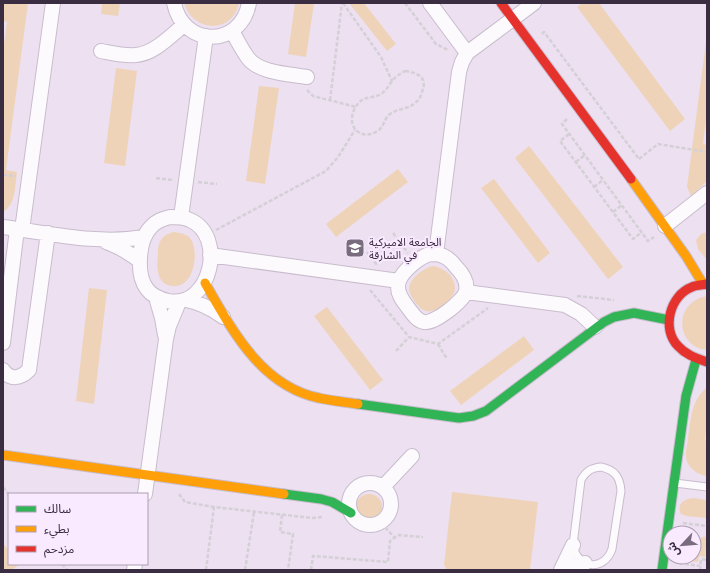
<svg xmlns="http://www.w3.org/2000/svg" width="710" height="573" viewBox="0 0 710 573" font-family="Inter,'Noto Sans Arabic',sans-serif">
<rect width="100%" height="100%" fill="#ece0f1"/>
<!-- green -->
<path fill="#efd3b9" d="M 3,3 L 28,3 L 6,170 L 17,172 C 15,185 16,205 3,212 L 3,51 L 7,22 L 3,21 Z
M 102,3 L 120,3 L 118,16 L 101,14 Z
M 184,3 L 239,3 C 233,34 193,33 184,3 Z
M 295,3 L 314,3 L 306,57 L 288,54 Z
M 349,3 L 364,3 L 396,44 L 387,51 Z
M 583,3 L 599,3 L 685,119 L 670,131 L 577,7 Z
M 707,34 L 707,112 L 703,144 L 707,145 L 707,181 L 691,196 L 687,187 Z
M 116,68 L 137,71 L 125,166 L 104,163 Z
M 259,86 L 279,88 L 265,184 L 246,181 Z
M 529,146 L 623,267 L 608,279 L 515,158 Z
M 398,169 L 408,182 L 336,237 L 326,224 Z
M 494,179 L 550,253 L 538,263 L 481,188 Z
M 174,232 C 180,233 184,233 189,237 C 200,248 195,284 177,286 C 157,288 156,269 158,255 C 158,250 158,244 161,240 C 164,235 169,233 174,232 Z
M 707,232 L 707,260 L 698,249 L 696,240 L 701,234 Z
M 434,266 C 441,268 445,270 450,275 C 459,287 455,296 445,304 C 434,312 425,316 416,303 C 407,291 406,285 418,274 C 423,270 427,267 434,266 Z
M 89,288 L 107,290 L 94,404 L 76,401 Z
M 707,296 L 707,350 C 675,347 673,302 707,296 Z
M 327,307 L 383,380 L 370,390 L 314,316 Z
M 524,336 L 534,350 L 461,405 L 450,391 Z
M 707,387 L 707,423 L 705,438 L 707,446 L 707,476 C 698,475 686,467 686,456 C 685,451 688,444 688,438 C 691,418 691,401 707,387 Z
M 452,492 L 538,502 L 530,570 L 447,570 L 444,565 Z
M356 507a13 13 0 1 1 26 0a13 13 0 1 1-26 0Z
M 693,498 L 707,500 L 707,518 L 686,516 L 681,514 C 676,504 684,499 693,498 Z
M 707,536 L 705,557 L 699,556 L 698,562 L 685,561 L 686,557 L 694,557 L 694,541 L 700,538 Z
M 3,543 L 9,551 L 9,564 L 20,564 L 12,570 L 3,570 Z"/>
<g fill="none" stroke-linecap="round" stroke-linejoin="round">
<defs>
<path id="lane" d="M 601,467 C 615,470 620,477 621,491 L 612,549 C 604,572 577,569 573,545 L 581,480 C 586,471 591,468 601,467 Z
M 675,483 L 707,487"/>
<path id="street" d="M 174,3 C 183,48 241,48 249,3
M 430,3 L 467,53
M 232,31 C 237,40 242,50 248,58 C 259,73 289,74 307,77
M 101,51 C 112,53 124,56 136,55 C 154,54 170,36 184,25
M 170,217 C 177,217 184,217 190,220 C 227,236 211,309 168,301 C 160,299 152,296 147,289 C 136,275 138,240 151,227 C 156,221 162,219 170,217 Z
M 181,217 L 206,36
M 665,226 L 707,193
M 3,227 C 50,233 97,245 144,237
M 22,230 L 53,3
M 106,242 C 119,246 129,253 140,261
M 436,254 L 459,72 L 462,62 L 467,53 L 534,3
M 436,254 C 445,255 451,260 456,267 C 462,273 468,282 466,291 C 464,301 434,324 424,322 C 417,321 413,314 409,309 C 404,302 398,296 398,287 C 397,275 417,259 427,255 C 430,254 434,254 436,254 Z
M 210,255 L 399,281
M 466,292 L 565,305 L 581,314 L 595,327
M 156,297 L 162,318 L 165,335
M 186,300 C 201,303 211,308 223,317
M 3,343 L 17,229
M 3,370 C 10,381 21,378 29,370 L 48,233
M349 504a21 21 0 1 1 42 0a21 21 0 1 1-42 0Z
M 383,487 L 412,456
M 145,494 L 166,339 L 169,326 L 179,302
M 134,570 L 135,564
M 561,570 L 573,545
M 565,570 L 574,566 L 585,563"/>
<path id="fast" d="M 358,404 L 459,418 L 473,416 L 486,411 L 604,322 L 614,317 L 634,313 L 669,320
M 284,494 L 321,499 L 332,502 L 351,513
M 662,570 L 686,396 L 696,360"/>
<path id="slow" d="M 631,179 L 686,256 L 703,284
M 205,283 C 232,330 261,386 319,398 C 332,401 345,402 358,404
M 3,455 L 284,494"/>
<path id="jam" d="M 501,3 L 631,179
M 707,284 C 702,285 696,285 692,287 C 670,295 661,329 678,346 C 686,355 696,358 707,362"/>
</defs>
<!-- lane casing -->
<use href="#lane" stroke="#c8bccd" stroke-width="9"/>
<!-- street casing -->
<use href="#street" stroke="#c8bccd" stroke-width="16"/>
<!-- fast casing -->
<use href="#fast" stroke="#c8bccd" stroke-width="11"/>
<!-- slow casing -->
<use href="#slow" stroke="#c8bccd" stroke-width="11"/>
<!-- jam casing -->
<use href="#jam" stroke="#c8bccd" stroke-width="11"/>
<!-- path -->
<path stroke="#d4d0d6" stroke-width="2.5" stroke-dasharray="4 2" stroke-linecap="butt" d="M 343,3 L 381,57 L 392,81
M 405,3 L 436,44 L 448,50
M 542,34 L 544,32 L 639,159
M 405,71 C 418,73 428,77 422,92 C 421,96 419,100 416,102 C 408,111 395,107 387,117 C 384,122 383,126 379,130 C 361,143 345,126 355,108 C 363,94 370,100 381,94 C 386,91 389,85 393,80 C 396,76 400,74 405,71 Z
M 307,90 L 313,96 L 356,107
M 330,100 L 342,3
M 567,119 L 562,124 L 648,241 L 654,237
M 569,134 L 560,141 L 633,239 L 642,232
M 639,159 L 658,144 L 707,152
M 576,162 L 585,155
M 3,175 L 16,176
M 156,178 L 173,180
M 198,182 L 217,184
M 594,187 L 603,180
M 613,212 L 622,205
M 216,230 L 326,171 L 338,157 L 355,130
M 393,233 L 408,253
M 367,252 L 377,265
M 370,290 L 409,337 L 438,344 L 488,308
M 577,296 L 614,300
M 438,344 L 447,359
M 396,351 L 409,337
M 3,487 L 9,495
M 179,494 L 185,502 L 214,507 L 312,518 L 323,517
M 282,515 L 280,532 L 293,534 L 288,570
M 381,523 L 395,538
M 683,523 L 707,526
M 679,563 L 700,566
M 62,564 L 67,570
M 206,570 L 214,507
M 245,570 L 254,512
M 311,570 L 313,556 L 388,562 L 390,541 L 399,535 L 423,537
M 700,570 L 701,559 L 707,560"/>
<!-- lane -->
<use href="#lane" stroke="#fcfafd" stroke-width="7"/>
<!-- street -->
<use href="#street" stroke="#fcfafd" stroke-width="14"/>
<!-- fast -->
<use href="#fast" stroke="#30b455" stroke-width="9"/>
<!-- slow -->
<use href="#slow" stroke="#ff9f0a" stroke-width="9"/>
<!-- jam -->
<use href="#jam" stroke="#e5322d" stroke-width="9"/>
</g>
<!-- icons -->
<defs>
<symbol id="university-square" viewBox="-11 -11 22 22"><rect x="-9" y="-9" width="18" height="18" rx="4" fill="#796c7f" stroke="#f9eaff"/><path d="M0-5L7-2L0 1L-7-2ZM-4 1L0 2.5L4 1V4Q0 6-4 4Z" fill="#fff"/></symbol>
</defs>
<g fill-rule="evenodd">
<use href="#university-square" x="344" y="237" width="22" height="22"/>
</g>
<g text-anchor="middle" stroke-width="4" stroke-linejoin="round" paint-order="stroke">
<!-- poi labels -->
<g font-size="11" fill="#3b2d41" stroke="#f9eaff" text-anchor="start">
<text x="369" y="246">الجامعة الاميركية<tspan x="369" dy="13">في الشارقة</tspan></text>
</g>
</g>
<!-- border -->
<rect width="710" height="573" fill="none" stroke="#3b2d41" stroke-width="8"/>
<!-- legend -->
<rect x="8" y="493" width="140" height="72" fill="#f9eaff" stroke="#ad9eb3"/>
<rect x="16" y="506" width="20" height="6" fill="#30b455" stroke="#ad9eb3"/>
<text x="44" y="513" font-size="12" fill="#3b2d41">سالك</text>
<rect x="16" y="526" width="20" height="6" fill="#ff9f0a" stroke="#ad9eb3"/>
<text x="44" y="533" font-size="12" fill="#3b2d41">بطيء</text>
<rect x="16" y="546" width="20" height="6" fill="#e5322d" stroke="#ad9eb3"/>
<text x="44" y="553" font-size="12" fill="#3b2d41">مزدحم</text>
<!-- north arrow -->
<g transform="translate(682 545) rotate(244)"><circle r="19" fill="#f9eaff" stroke="#ad9eb3"/>
<path d="M0-3L7 15L0 10L-7 15Z" fill="#796c7f"/>
<text y="-6" font-size="11" font-weight="bold" text-anchor="middle" fill="#3b2d41">ش</text>
</g>
</svg>
